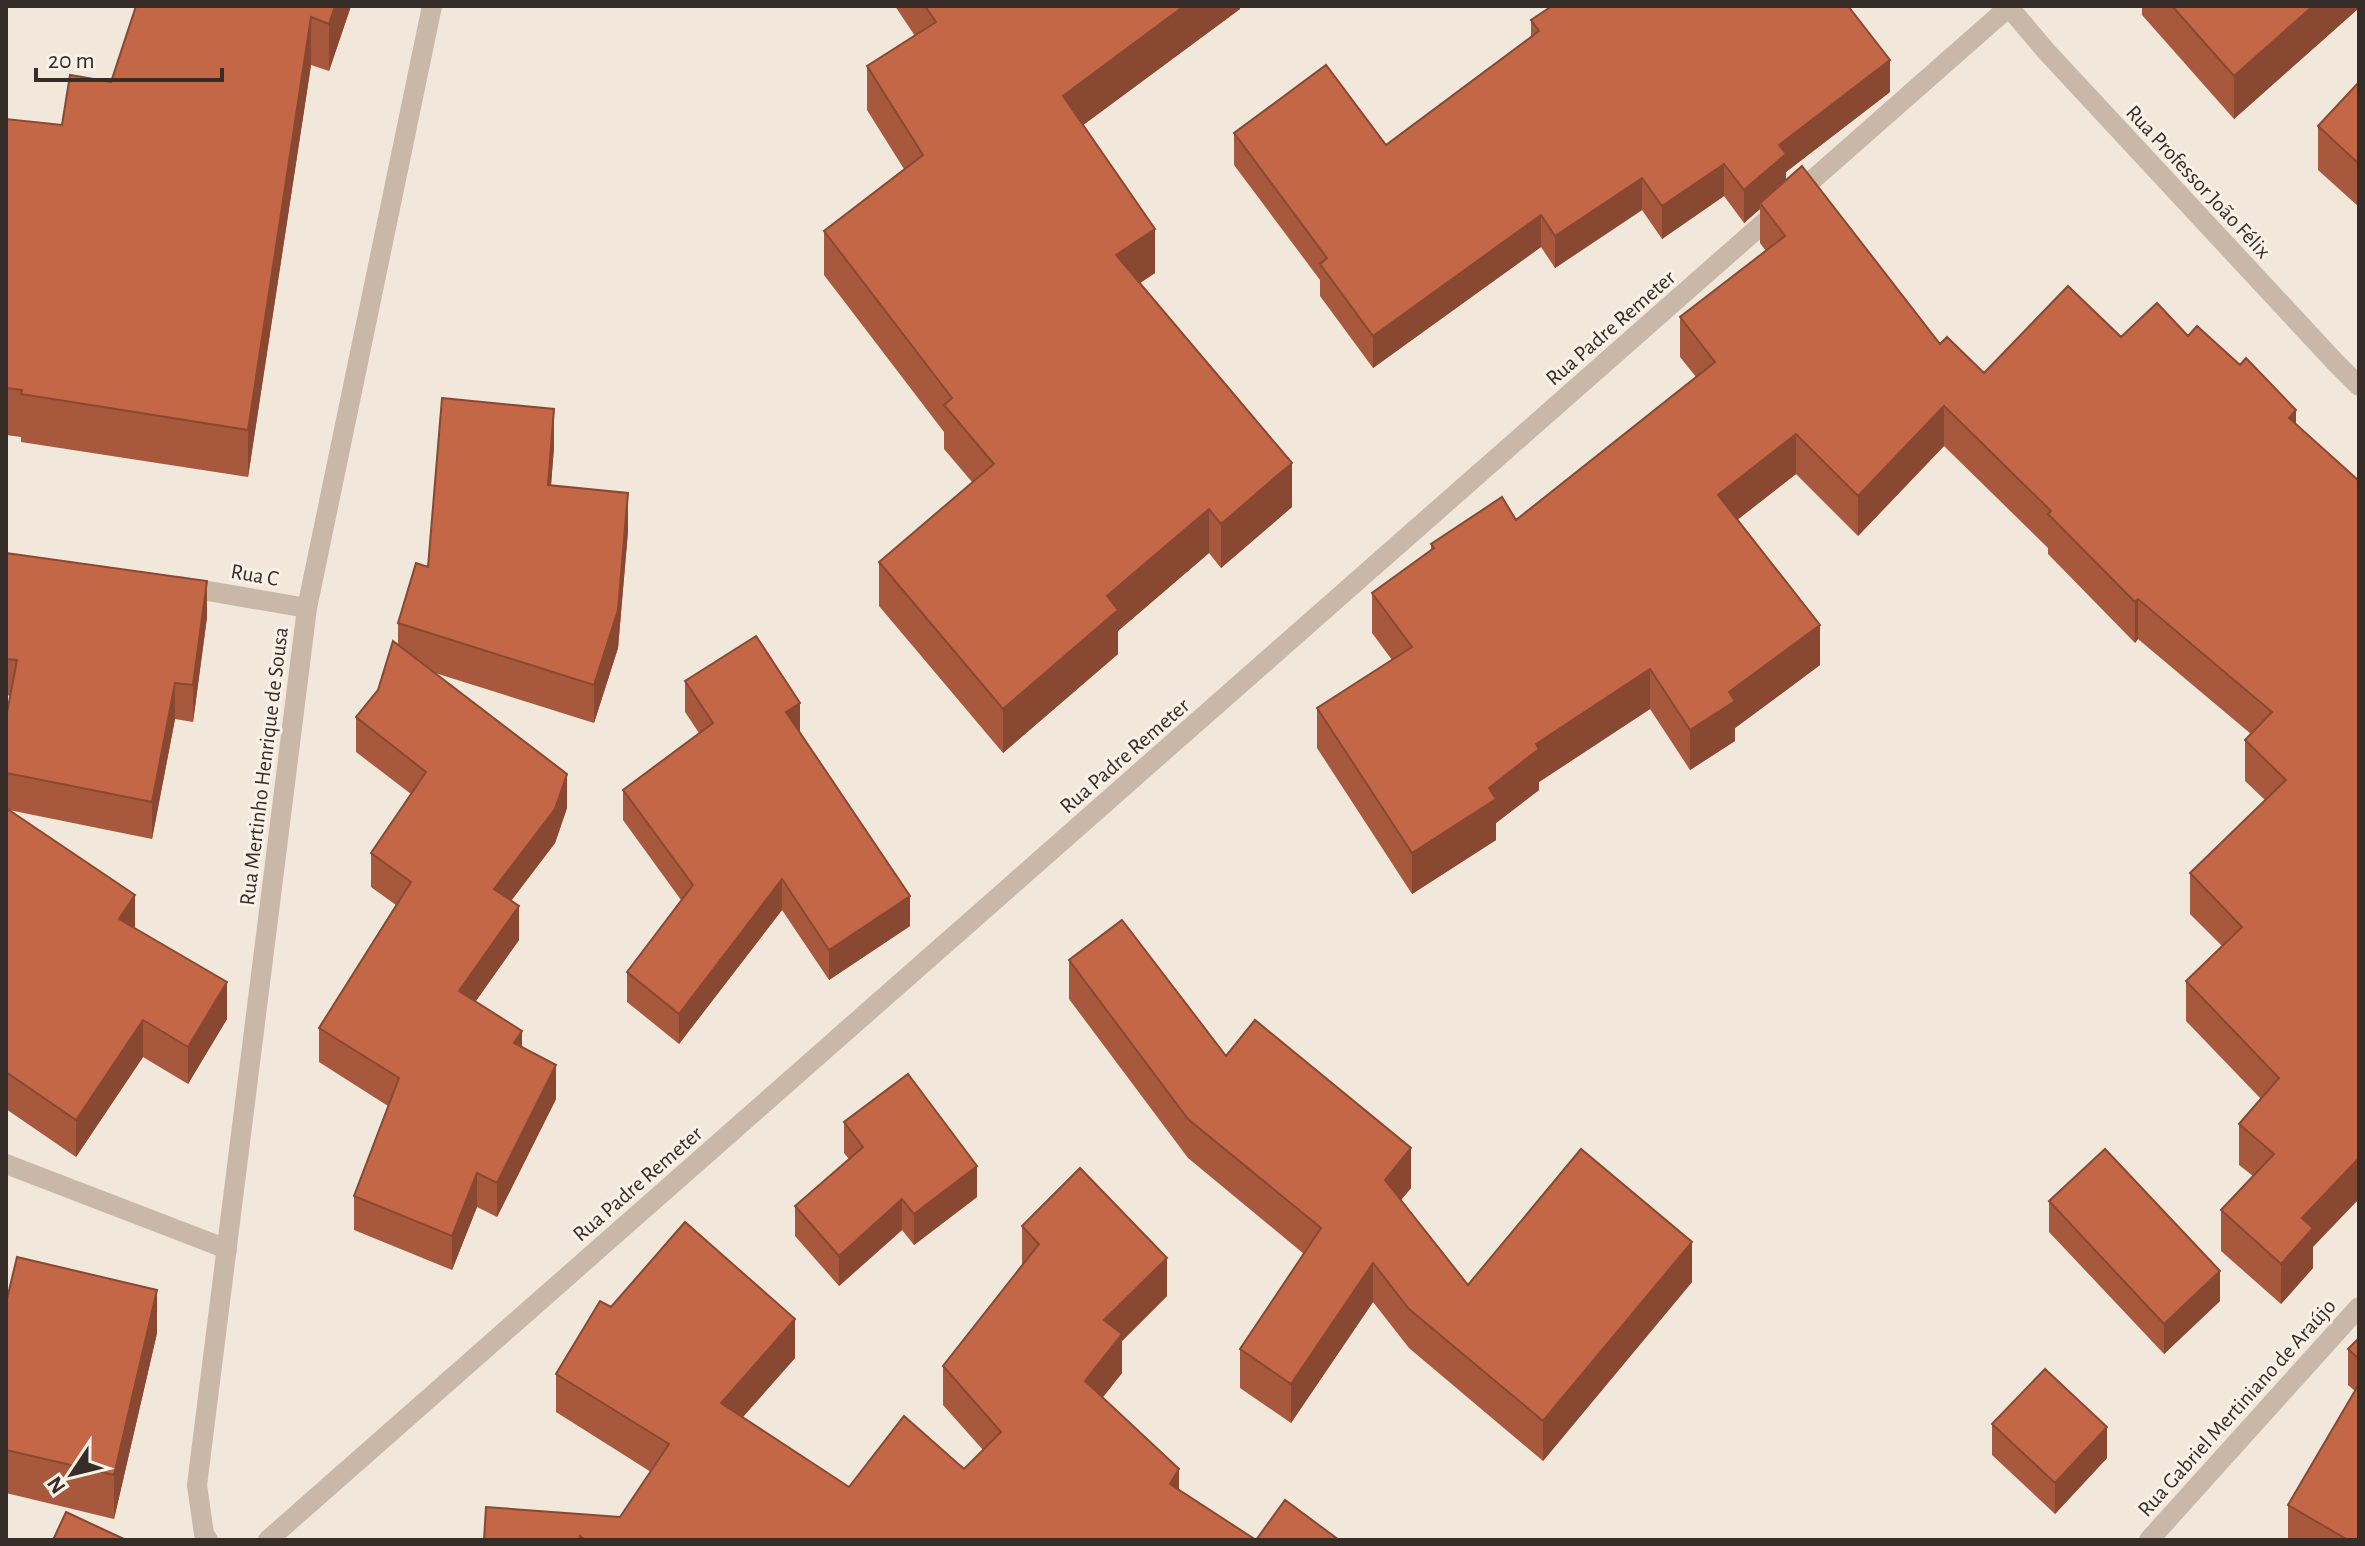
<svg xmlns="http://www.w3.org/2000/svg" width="2365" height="1546" viewBox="0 0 2365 1546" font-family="'Alegreya Sans',sans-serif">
<rect width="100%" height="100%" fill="#f1e7db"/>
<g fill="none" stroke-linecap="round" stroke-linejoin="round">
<!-- service -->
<path stroke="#c9b7a7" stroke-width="20" d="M 6,1164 L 227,1249"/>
<!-- minor -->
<path stroke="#c9b7a7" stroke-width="20" d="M 179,586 L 307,608
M 208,1540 L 204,1534 L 197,1485 L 307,608 L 432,6
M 268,1540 L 2010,6
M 2149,1540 L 2359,1307"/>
<!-- tertiary -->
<path stroke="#c9b7a7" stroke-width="20" d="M 2008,6 L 2046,51 L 2335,362 L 2359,386"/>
</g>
<!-- wall -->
<path fill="#a8593d" d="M 136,6 L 351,6 L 329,71 L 311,65 L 248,477 L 21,442 L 21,437 L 6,435 L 6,119 L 62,125 L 111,82 Z
M 895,6 L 1240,6 L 1240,9 L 1083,125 L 1155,273 L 1140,283 L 1292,507 L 1221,568 L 1209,553 L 1118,631 L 1118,654 L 1003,753 L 879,606 L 879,562 L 972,482 L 944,449 L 944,432 L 824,275 L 824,231 L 904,169 L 867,110 L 867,66 L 915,36 Z
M 2142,6 L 2359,6 L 2359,8 L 2234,119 L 2142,15 Z
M 1531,20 L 1890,92 L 1786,172 L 1786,181 L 1940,344 L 1984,373 L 2121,337 L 2188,336 L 2296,425 L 2313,1268 L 2281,1304 L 2221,1251 L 2221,1210 L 2253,1176 L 2239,1165 L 2239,1124 L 2261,1099 L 2186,1021 L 2186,981 L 2222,946 L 2190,914 L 2190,873 L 2265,800 L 2245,781 L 2245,740 L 2251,734 L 2138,639 L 2135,643 L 2048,554 L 2048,548 L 1944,446 L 1858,536 L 1796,474 L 1737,520 L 1820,665 L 1735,728 L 1735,741 L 1690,770 L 1650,709 L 1539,782 L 1539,790 L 1496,823 L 1496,840 L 1412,894 L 1317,748 L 1317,708 L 1392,660 L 1372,633 L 1372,593 L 1431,550 L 1431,544 L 1516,520 L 1696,377 L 1680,357 L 1680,317 L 1766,251 L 1760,243 L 1760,209 L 1744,223 L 1724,196 L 1662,239 L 1642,210 L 1555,268 L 1541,247 L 1373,368 L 1320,296 L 1320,280 L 1234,165 L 1234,133 L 1386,145 L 1531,37 Z
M 2359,82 L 2359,207 L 2318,170 L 2318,126 Z
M 554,447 L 551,485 L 628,531 L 618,648 L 594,723 L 435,673 L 567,808 L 555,843 L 511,901 L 519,940 L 475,1002 L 522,1047 L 556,1099 L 497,1217 L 477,1207 L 452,1270 L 354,1230 L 354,1196 L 388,1106 L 319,1062 L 319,1028 L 396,905 L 371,887 L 371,853 L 411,794 L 356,752 L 356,717 L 378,690 L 398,644 L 398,623 L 428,567 Z
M 6,553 L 207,617 L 193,722 L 175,719 L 152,839 L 9,810 L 135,929 L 227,1019 L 188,1084 L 143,1057 L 76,1157 L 6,1109 L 6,718 L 10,696 L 6,695 Z
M 685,681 L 800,732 L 910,926 L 829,980 L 782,910 L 679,1044 L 627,1002 L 627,972 L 681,900 L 623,820 L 623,790 L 699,733 L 685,712 Z
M 1069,960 L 1226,1056 L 1411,1188 L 1401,1200 L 1468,1285 L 1692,1282 L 1543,1461 L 1409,1348 L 1373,1302 L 1291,1423 L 1240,1388 L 1240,1349 L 1304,1254 L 1188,1158 L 1069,999 Z
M 844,1122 L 977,1197 L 914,1245 L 902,1230 L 839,1286 L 795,1236 L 795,1206 L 849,1159 L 844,1153 Z
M 2049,1201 L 2220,1301 L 2164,1354 L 2049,1232 Z
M 1022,1226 L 1167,1296 L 1122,1341 L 1122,1373 L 1102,1398 L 1179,1490 L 1256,1540 L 1339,1540 L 484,1540 L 620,1517 L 651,1472 L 556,1412 L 556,1374 L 611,1307 L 795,1358 L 742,1417 L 849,1487 L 964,1469 L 983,1450 L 943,1405 L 943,1366 L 1022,1265 Z
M 6,1303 L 157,1333 L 114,1519 L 6,1493 Z
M 2359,1338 L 2359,1540 L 2288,1540 L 2288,1505 L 2355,1391 L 2348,1385 L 2348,1349 Z
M 1992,1424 L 2107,1458 L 2055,1514 L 1992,1455 Z"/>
<!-- shaded-wall -->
<path fill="#884832" d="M 335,6 L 351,6 L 329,71 L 329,24 Z
M 1184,6 L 1240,6 L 1240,9 L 1063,140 L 1063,96 Z
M 2313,6 L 2359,6 L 2359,8 L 2234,119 L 2234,76 Z
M 311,17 L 311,65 L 248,477 L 248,430 Z
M 1890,60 L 1890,92 L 1786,172 L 1786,186 L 1760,203 L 1760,209 L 1744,223 L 1744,190 L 1779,145 Z
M 1724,164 L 1724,196 L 1662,239 L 1662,206 Z
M 1642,178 L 1642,210 L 1555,268 L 1555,236 Z
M 1541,215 L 1541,247 L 1373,368 L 1373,336 Z
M 1155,229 L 1155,273 L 1116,299 L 1116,255 Z
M 1944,406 L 1944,446 L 1858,536 L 1858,496 Z
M 554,409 L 554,447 L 548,523 L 548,485 Z
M 2296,410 L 2296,450 L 2289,418 Z
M 1796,434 L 1796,474 L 1718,535 L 1718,495 Z
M 1292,463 L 1292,507 L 1221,568 L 1221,524 Z
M 628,493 L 628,531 L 618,648 L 594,723 L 594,685 Z
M 1209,509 L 1209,553 L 1118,631 L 1118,654 L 1003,753 L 1003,709 L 1107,596 Z
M 207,581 L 207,617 L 193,722 L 193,685 Z
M 2138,599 L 2138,639 L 2135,643 L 2135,602 Z
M 1820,625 L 1820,665 L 1735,728 L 1735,741 L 1690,770 L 1690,730 L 1729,692 Z
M 1650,669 L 1650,709 L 1539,782 L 1539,790 L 1496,823 L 1496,840 L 1412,894 L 1412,853 L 1489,788 L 1536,744 Z
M 175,683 L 175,719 L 152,839 L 152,802 Z
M 800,703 L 800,733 L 786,712 Z
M 567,774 L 567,808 L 555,843 L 494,923 L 494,889 Z
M 782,879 L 782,910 L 679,1044 L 679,1014 Z
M 135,895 L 135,932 L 119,919 Z
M 910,896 L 910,926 L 829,980 L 829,950 Z
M 519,906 L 519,940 L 459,1025 L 459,991 Z
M 227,982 L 227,1019 L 188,1084 L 188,1047 Z
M 143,1020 L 143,1057 L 76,1157 L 76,1120 Z
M 522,1031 L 522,1065 L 514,1043 Z
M 556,1065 L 556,1099 L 497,1217 L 497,1183 Z
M 1411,1148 L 1411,1188 L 1385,1219 L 1385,1180 Z
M 2359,1158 L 2359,1199 L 2313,1247 L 2313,1268 L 2281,1304 L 2281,1264 L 2302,1218 Z
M 977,1166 L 977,1197 L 914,1245 L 914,1214 Z
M 477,1173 L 477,1207 L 452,1270 L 452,1236 Z
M 902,1199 L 902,1230 L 839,1286 L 839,1256 Z
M 1692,1242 L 1692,1282 L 1543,1461 L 1543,1421 Z
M 1167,1258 L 1167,1296 L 1122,1341 L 1122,1373 L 1085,1420 L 1085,1381 L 1104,1320 Z
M 1373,1263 L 1373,1302 L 1291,1423 L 1291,1384 Z
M 2220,1271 L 2220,1301 L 2164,1354 L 2164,1324 Z
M 157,1290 L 157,1333 L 114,1519 L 114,1475 Z
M 795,1319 L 795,1358 L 721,1442 L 721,1403 Z
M 2107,1427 L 2107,1458 L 2055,1514 L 2055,1483 Z
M 1179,1469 L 1179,1508 L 1170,1484 Z"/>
<!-- building -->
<path fill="#c36747" stroke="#884832" stroke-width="2" d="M 136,6 L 335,6 L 329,24 L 311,17 L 248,430 L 21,394 L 22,390 L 6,388 L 6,119 L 62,125 L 70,75 L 111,82 Z
M 925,6 L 1184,6 L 1063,96 L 1155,229 L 1116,255 L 1292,463 L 1221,524 L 1209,509 L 1107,596 L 1118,610 L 1003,709 L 879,562 L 994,464 L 944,405 L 952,398 L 824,231 L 923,155 L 867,66 L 936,22 Z
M 1552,6 L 1848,6 L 1890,60 L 1779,145 L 1786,154 L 1744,190 L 1724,164 L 1662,206 L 1642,178 L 1555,236 L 1541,215 L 1373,336 L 1320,264 L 1327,258 L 1234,133 L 1326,65 L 1386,145 L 1539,31 L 1531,20 Z
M 2172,6 L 2313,6 L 2234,76 Z
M 2359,82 L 2359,164 L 2318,126 Z
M 1802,166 L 1940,344 L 1947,337 L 1984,373 L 2068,286 L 2121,337 L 2157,303 L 2188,336 L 2197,326 L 2240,365 L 2246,358 L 2296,410 L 2289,418 L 2359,481 L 2359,1158 L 2302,1218 L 2313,1228 L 2281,1264 L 2221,1210 L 2274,1154 L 2239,1124 L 2279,1078 L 2186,981 L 2242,927 L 2190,873 L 2286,780 L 2245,740 L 2272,712 L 2138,599 L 2135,602 L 2048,514 L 2051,511 L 1944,406 L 1858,496 L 1796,434 L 1718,495 L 1820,625 L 1729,692 L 1735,701 L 1690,730 L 1650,669 L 1536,744 L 1539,749 L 1489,788 L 1496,799 L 1412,853 L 1317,708 L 1412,647 L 1372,593 L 1434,548 L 1431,544 L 1502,497 L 1516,520 L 1715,362 L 1680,317 L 1785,236 L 1760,203 Z
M 442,398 L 554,409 L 548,485 L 628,493 L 618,610 L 594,685 L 398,623 L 416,563 L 428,567 Z
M 6,553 L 207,581 L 193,685 L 175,683 L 152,802 L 6,773 L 6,718 L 17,660 L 6,659 Z
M 756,636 L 800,703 L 786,712 L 910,896 L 829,950 L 782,879 L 679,1014 L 627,972 L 693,885 L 623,790 L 713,723 L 685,681 Z
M 393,641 L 567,774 L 555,809 L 494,889 L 519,906 L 459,991 L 522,1031 L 514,1043 L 556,1065 L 497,1183 L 477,1173 L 452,1236 L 354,1196 L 399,1078 L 319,1028 L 411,882 L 371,853 L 426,772 L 356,717 L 378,690 Z
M 6,808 L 135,895 L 119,919 L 227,982 L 188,1047 L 143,1020 L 76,1120 L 6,1072 Z
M 1122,920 L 1226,1056 L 1255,1020 L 1411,1148 L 1385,1180 L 1468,1285 L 1581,1149 L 1692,1242 L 1543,1421 L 1409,1309 L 1373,1263 L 1291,1384 L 1240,1349 L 1321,1228 L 1188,1119 L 1069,960 Z
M 908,1074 L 977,1166 L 914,1214 L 902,1199 L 839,1256 L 795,1206 L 863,1147 L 844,1122 Z
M 2105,1149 L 2220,1271 L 2164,1324 L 2049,1201 Z
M 1080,1168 L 1167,1258 L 1104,1320 L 1122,1334 L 1085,1381 L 1179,1469 L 1170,1484 L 1256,1540 L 1285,1500 L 1339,1540 L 585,1540 L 580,1536 L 579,1540 L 484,1540 L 486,1507 L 620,1517 L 669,1444 L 556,1374 L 600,1301 L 611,1307 L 685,1222 L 795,1319 L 721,1403 L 849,1487 L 904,1416 L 964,1469 L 1001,1432 L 943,1366 L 1039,1244 L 1022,1226 Z
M 17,1257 L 157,1290 L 114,1475 L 6,1450 L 6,1303 Z
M 2359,1338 L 2359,1359 L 2348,1349 Z
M 2045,1369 L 2107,1427 L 2055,1483 L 1992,1424 Z
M 2359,1384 L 2359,1540 L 2348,1540 L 2288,1505 Z
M 66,1512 L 126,1540 L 53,1540 Z"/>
<g text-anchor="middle" stroke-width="6" stroke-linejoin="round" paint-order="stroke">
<!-- street labels -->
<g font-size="22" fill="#362c28" stroke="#f9f1e7">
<text transform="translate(2199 181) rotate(47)" y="8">Rua Professor João Félix</text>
<text transform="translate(1610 327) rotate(-41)" y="8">Rua Padre Remeter</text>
<text transform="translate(255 574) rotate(10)" y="8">Rua C</text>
<text transform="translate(1124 755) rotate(-41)" y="8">Rua Padre Remeter</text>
<text transform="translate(263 766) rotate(-83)" y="8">Rua Mertinho Henrique de Sousa</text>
<text transform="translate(637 1183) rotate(-41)" y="8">Rua Padre Remeter</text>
<text transform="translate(2236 1407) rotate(-48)" y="8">Rua Gabriel Mertiniano de Araújo</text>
</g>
</g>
<!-- border -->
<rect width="2365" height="1546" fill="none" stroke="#362c28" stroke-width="16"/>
<!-- north arrow -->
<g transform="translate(72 1474) rotate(235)" stroke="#f9f1e7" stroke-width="6" paint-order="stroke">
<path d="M0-6L14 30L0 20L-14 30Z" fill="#362c28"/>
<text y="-12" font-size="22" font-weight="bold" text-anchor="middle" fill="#362c28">N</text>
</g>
<!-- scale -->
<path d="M36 68v12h186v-12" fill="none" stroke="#362c28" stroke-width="4"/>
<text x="48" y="68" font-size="24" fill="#362c28" stroke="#f9f1e7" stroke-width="6" paint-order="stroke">20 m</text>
</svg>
